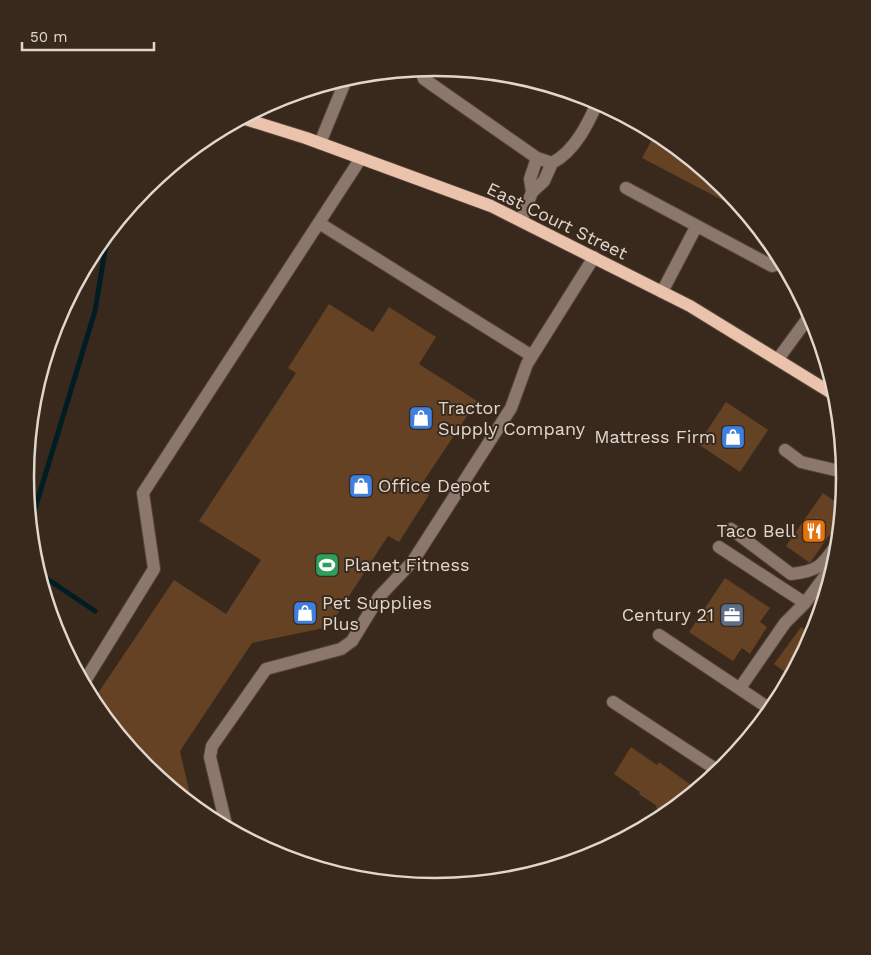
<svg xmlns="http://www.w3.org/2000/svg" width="871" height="955" viewBox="0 0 871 955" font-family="'Work Sans',sans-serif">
<rect width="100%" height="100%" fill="#38291c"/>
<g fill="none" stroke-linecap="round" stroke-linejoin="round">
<!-- stream -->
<path stroke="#001d24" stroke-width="5" d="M 30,525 L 95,311 L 108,233
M 37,572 L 95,611"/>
</g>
<!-- building -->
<path fill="#654224" d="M 656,132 L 726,187 L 747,213 L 642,158 Z
M 329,304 L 373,332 L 389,307 L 436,337 L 419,364 L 477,401 L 419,488 L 429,495 L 399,542 L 388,536 L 329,627 L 252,643 L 180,751 L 193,807 L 145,768 L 92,702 L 174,580 L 226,614 L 261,560 L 199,521 L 296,373 L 288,368 Z
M 726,402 L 768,430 L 740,472 L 698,444 Z
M 823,493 L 843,507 L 842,517 L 810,563 L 786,546 Z
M 725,578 L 770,608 L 760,622 L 767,627 L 750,654 L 742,648 L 733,661 L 689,632 Z
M 801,627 L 814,636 L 792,677 L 774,664 Z
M 631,747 L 657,765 L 659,762 L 698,790 L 667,815 L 656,808 L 657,806 L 639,794 L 640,792 L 614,774 Z"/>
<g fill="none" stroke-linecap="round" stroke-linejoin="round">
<defs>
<path id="minor" d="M 420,69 L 424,79 L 537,158 L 552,163 C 575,151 588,124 598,101
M 320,143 L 347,77
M 626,188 L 772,266 L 783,262
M 532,192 L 530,179 L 537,158
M 521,221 L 532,192 L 544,181 L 552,163
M 319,223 L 532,356
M 662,292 L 696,227
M 778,359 L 811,314
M 785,450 L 801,462 L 839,471 L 846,475
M 731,529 L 791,574 C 822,571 823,563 840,540
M 719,547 L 805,603
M 659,635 L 773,711
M 83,684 L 154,569 L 143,493 L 361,158
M 740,688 L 785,623 L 805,603 L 837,560
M 613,702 L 720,772
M 227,829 L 210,757 L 212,746 L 266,669 L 341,649 L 352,641 L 379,597 L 413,561 L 511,408 L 527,364 L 594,257"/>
<path id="major" d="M 242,118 L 306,138 L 491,206 L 690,306 L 838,397"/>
</defs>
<!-- minor casing -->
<use href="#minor" stroke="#534538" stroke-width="14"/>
<!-- major casing -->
<use href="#major" stroke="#534538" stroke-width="14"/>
<!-- minor -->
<use href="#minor" stroke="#8b776c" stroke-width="12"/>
<!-- major -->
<use href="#major" stroke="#ebc2ac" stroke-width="12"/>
</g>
<!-- icons -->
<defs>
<symbol id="shop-square" viewBox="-11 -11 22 22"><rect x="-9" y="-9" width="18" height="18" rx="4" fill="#3f7fe0" stroke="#38291c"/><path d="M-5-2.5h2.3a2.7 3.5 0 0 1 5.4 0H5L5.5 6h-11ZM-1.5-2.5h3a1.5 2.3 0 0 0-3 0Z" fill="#fff"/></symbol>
<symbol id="restaurant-square" viewBox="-11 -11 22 22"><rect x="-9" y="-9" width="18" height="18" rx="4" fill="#e8710a" stroke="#38291c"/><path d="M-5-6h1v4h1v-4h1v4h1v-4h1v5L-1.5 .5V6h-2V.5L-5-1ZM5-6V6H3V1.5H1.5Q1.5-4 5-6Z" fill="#fff"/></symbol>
<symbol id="stadium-square" viewBox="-11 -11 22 22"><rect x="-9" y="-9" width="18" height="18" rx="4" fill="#2e9e5b" stroke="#38291c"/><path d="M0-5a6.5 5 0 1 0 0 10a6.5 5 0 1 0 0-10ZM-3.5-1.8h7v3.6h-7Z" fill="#fff"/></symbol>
<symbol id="office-square" viewBox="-11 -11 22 22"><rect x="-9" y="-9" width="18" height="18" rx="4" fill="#5c6f8a" stroke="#38291c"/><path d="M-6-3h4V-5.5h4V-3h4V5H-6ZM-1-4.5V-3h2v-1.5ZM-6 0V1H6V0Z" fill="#fff"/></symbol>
</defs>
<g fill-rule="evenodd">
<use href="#shop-square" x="407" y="404" width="28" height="28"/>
<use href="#shop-square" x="719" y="423" width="28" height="28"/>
<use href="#shop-square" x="347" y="472" width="28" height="28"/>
<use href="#restaurant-square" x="800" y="517" width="28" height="28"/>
<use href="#stadium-square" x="313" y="551" width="28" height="28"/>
<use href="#shop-square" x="291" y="599" width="28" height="28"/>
<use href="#office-square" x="718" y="601" width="28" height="28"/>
</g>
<g text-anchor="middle" stroke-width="4" stroke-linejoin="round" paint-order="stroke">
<!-- street labels -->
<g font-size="18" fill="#e0d6ce" stroke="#38291c">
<text transform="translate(557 221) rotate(26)" y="6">East Court Street</text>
</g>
<!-- poi labels -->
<g font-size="18" fill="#e0d6ce" stroke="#38291c" text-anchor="start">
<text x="438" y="414">Tractor<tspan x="438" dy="21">Supply Company</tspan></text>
<text x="716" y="443" text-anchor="end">Mattress Firm</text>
<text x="378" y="492">Office Depot</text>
<text x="796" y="537" text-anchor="end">Taco Bell</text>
<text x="344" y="571">Planet Fitness</text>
<text x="322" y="609">Pet Supplies<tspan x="322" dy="21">Plus</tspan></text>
<text x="714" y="621" text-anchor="end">Century 21</text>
</g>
</g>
<!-- crop -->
<path d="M0 0H871V955H0ZM34 477a401 401 0 1 1 802 0a401 401 0 1 1-802 0Z" fill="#38291c" fill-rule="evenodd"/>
<path fill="none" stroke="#e0d6ce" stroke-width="2.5" d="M34 477a401 401 0 1 1 802 0a401 401 0 1 1-802 0Z"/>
<!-- scale -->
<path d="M22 42v8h132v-8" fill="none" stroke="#e0d6ce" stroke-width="2.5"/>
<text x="30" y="42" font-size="15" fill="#e0d6ce" stroke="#38291c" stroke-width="4" paint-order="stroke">50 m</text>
</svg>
